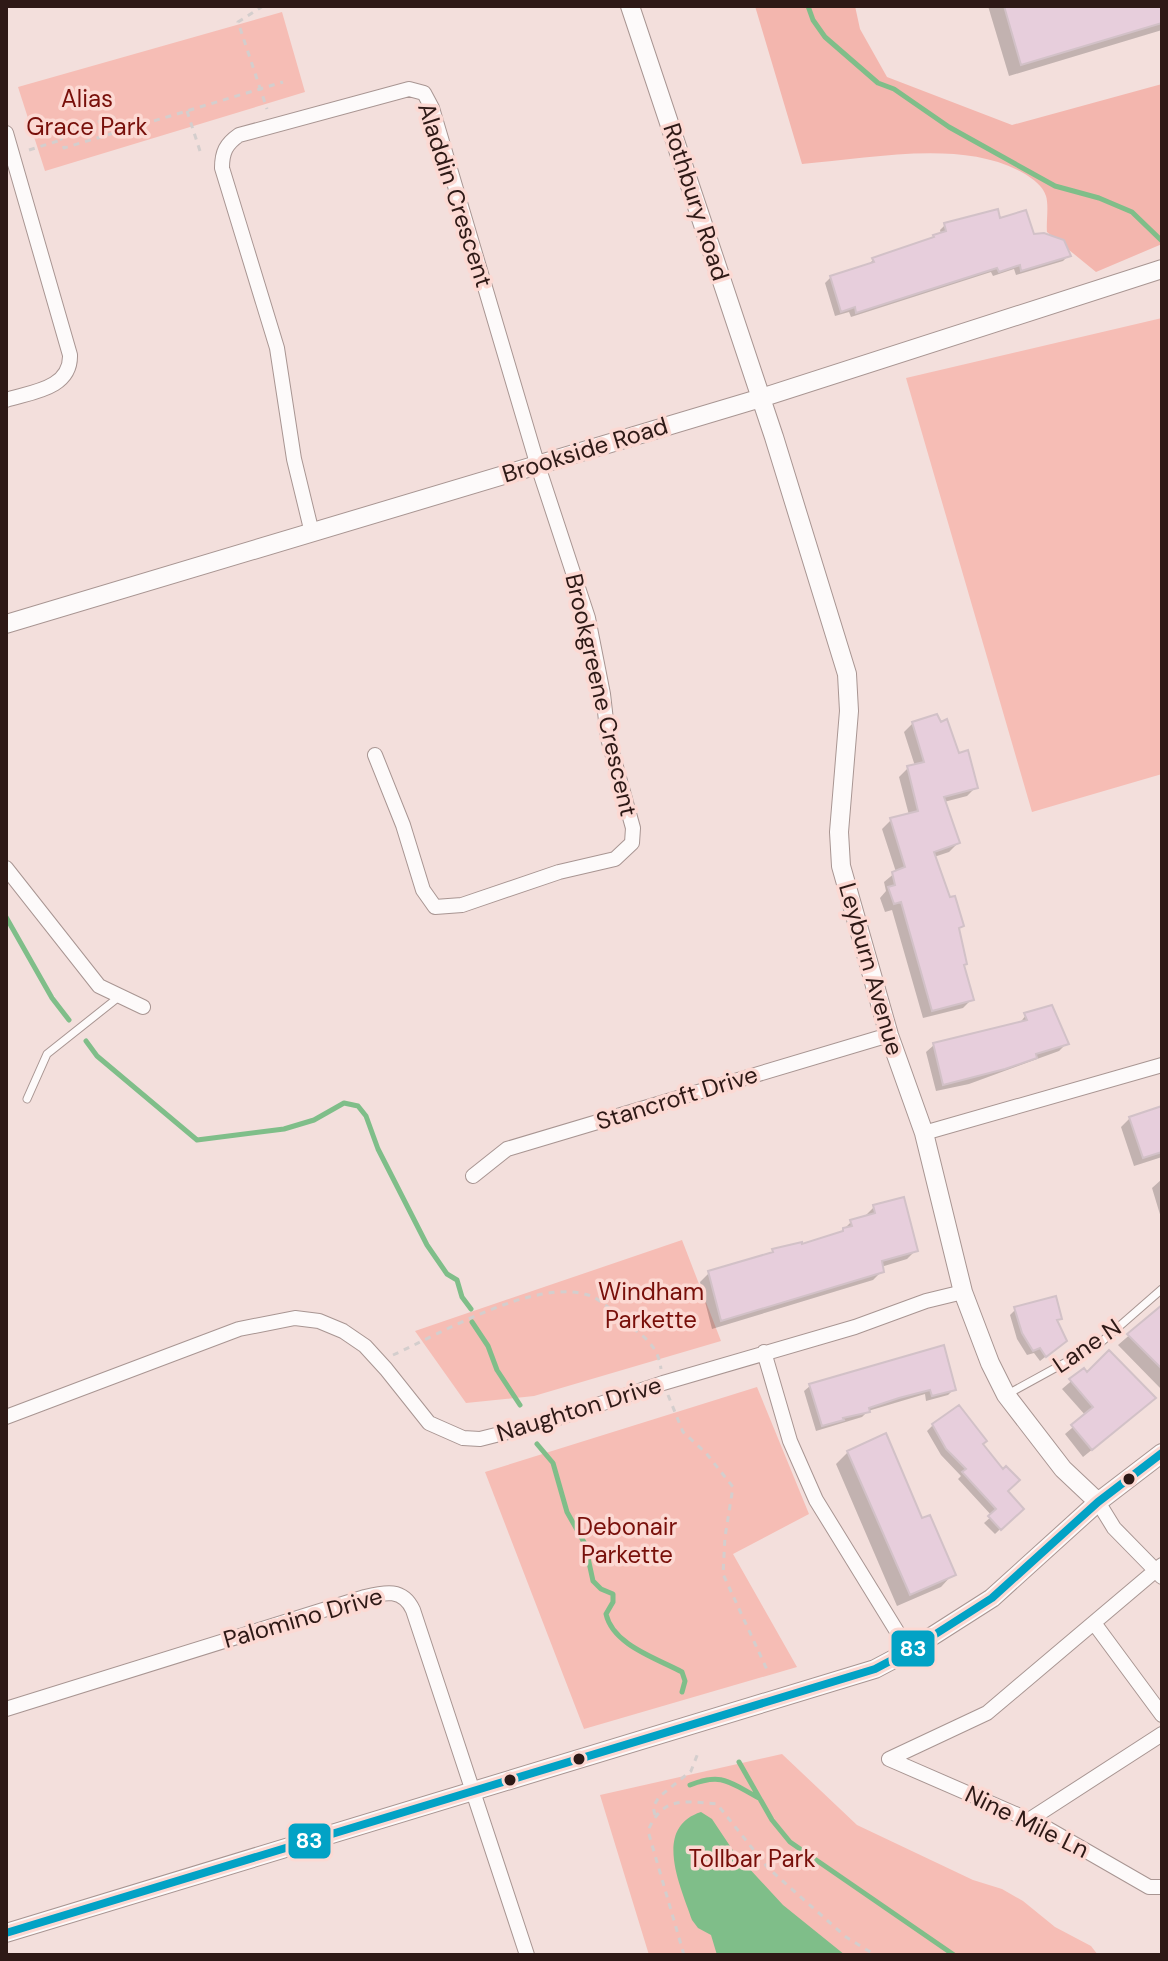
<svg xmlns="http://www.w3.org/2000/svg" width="1168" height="1961" viewBox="0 0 1168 1961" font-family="'DM Sans',sans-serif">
<rect width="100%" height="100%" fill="#f3dfdc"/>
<!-- green -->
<path fill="#f6bdb5" d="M 282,12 L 305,92 L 45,171 L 18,87 Z
M 1162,318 L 1162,774 L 1032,812 L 906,378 Z
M 682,1240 L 721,1341 L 534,1396 L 466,1403 L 415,1331 Z
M 757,1387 L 809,1514 L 733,1554 L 797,1667 L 584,1729 L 485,1472 Z
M 782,1754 L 857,1825 L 973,1880 L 1002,1889 L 1023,1901 L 1055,1927 L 1091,1946 L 1098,1955 L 649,1955 L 600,1795 Z"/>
<!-- forest -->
<path fill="#f3b6ae" d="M 755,6 L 855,6 L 860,29 L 887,77 L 1012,125 L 1162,84 L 1162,244 L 1096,272 L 1047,232 C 1046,222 1049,206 1046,196 C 1043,186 1033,179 1025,174 C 964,138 870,159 802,164 Z"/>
<!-- water -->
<path fill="#7fbe89" d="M 701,1812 L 712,1819 L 734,1852 L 783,1905 L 845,1955 L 717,1955 L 711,1935 L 698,1928 L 692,1920 C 681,1887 652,1828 701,1812 Z"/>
<!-- shadow -->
<path fill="#0003" d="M 988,6 L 1162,6 L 1162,30 L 1009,76 Z
M 999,220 L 1069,255 L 1063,261 L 1016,275 L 1014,269 L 993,276 L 991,272 L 851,317 L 849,312 L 835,316 L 825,283 L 831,277 L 867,266 L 873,260 L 930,240 L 941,234 L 940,230 L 945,225 Z
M 913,723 L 957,755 L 976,787 L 967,796 L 944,802 L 958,843 L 949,852 L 934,857 L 949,900 L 962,926 L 957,930 L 962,966 L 971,1000 L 963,1008 L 923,1018 L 892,910 L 885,912 L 880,898 L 886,891 L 884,882 L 896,872 L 882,829 L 891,820 L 909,815 L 899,777 L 908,768 L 915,766 L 904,732 Z
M 1026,1015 L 1066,1044 L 1059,1051 L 969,1084 L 936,1091 L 926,1052 L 934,1045 L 1019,1024 Z
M 1162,1108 L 1162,1157 L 1134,1166 L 1121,1127 L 1130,1118 Z
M 1162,1179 L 1162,1221 L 1152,1188 Z
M 874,1207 L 916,1250 L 907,1259 L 881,1267 L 882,1271 L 873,1280 L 712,1329 L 700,1282 L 709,1273 L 768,1256 L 773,1251 L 801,1247 L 842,1231 L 851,1222 L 865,1216 Z
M 1162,1307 L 1162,1390 L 1118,1345 Z
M 1016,1309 L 1060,1318 L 1055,1322 L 1059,1346 L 1040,1361 L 1034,1353 L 1027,1355 L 1017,1339 L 1010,1315 Z
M 1083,1371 L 1146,1406 L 1083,1457 L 1065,1434 L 1086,1416 L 1062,1389 Z
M 810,1386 L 954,1389 L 948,1395 L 926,1401 L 925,1394 L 868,1411 L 862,1417 L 816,1431 L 804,1391 Z
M 933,1425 L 980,1444 L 1005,1491 L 1021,1509 L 995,1534 L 984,1523 L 992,1516 L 958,1479 L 961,1476 L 941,1455 L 927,1431 Z
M 848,1452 L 921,1521 L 953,1574 L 941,1587 L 897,1606 L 836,1464 Z"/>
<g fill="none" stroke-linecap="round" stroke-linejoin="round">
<!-- stream -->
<path stroke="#7fbe89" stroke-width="5" d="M 808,6 L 813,20 L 825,37 L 878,83 L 894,89 L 949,127 L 1055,186 L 1099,198 L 1132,212 L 1162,241
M 6,917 L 52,998 L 69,1020
M 86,1041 L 97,1056 L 197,1140 L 284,1129 L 314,1120 L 344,1103 L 358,1106 L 366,1116 L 378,1149 L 427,1245 L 447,1274 L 457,1280 L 462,1297 L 471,1309
M 472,1322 L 488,1346 L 497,1370 L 520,1405
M 537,1444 L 553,1463 L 567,1512 L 585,1544 L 593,1581 L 601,1589 L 613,1594 L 613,1602 L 606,1614 C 613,1645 656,1658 682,1672 L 685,1681 L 682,1692
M 739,1762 L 772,1820 L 790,1842 L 954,1955
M 690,1785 C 723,1772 730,1783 759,1798"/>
</g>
<!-- building -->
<path fill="#e7cedc" stroke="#d2c1c7" stroke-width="2" d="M 1004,6 L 1162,6 L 1162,23 L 1021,65 Z
M 998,209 L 1000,218 L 1026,210 L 1034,234 L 1044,233 L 1064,240 L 1071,256 L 1021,271 L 1020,265 L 999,272 L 997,268 L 856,313 L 855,307 L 841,312 L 830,276 L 874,262 L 872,258 L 934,237 L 933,235 L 946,231 L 944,223 Z
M 937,714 L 941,722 L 947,719 L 959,753 L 968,750 L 978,788 L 944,797 L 960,843 L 934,852 L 950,897 L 955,896 L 964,926 L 959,928 L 967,964 L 964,965 L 974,1000 L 932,1011 L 901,902 L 894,904 L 888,887 L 895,885 L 892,872 L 905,867 L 890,818 L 918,811 L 907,766 L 924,762 L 912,722 Z
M 1052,1005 L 1069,1044 L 1036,1054 L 1037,1058 L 1005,1069 L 943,1085 L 933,1043 L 1027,1020 L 1024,1013 Z
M 1162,1106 L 1162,1152 L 1143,1158 L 1129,1117 Z
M 904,1197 L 918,1251 L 882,1261 L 884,1272 L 721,1321 L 708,1271 L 773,1252 L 772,1249 L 802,1242 L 802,1244 L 843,1231 L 843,1228 L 852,1226 L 850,1220 L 875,1213 L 873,1205 Z
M 1056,1296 L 1062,1319 L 1057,1320 L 1067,1341 L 1046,1357 L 1040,1348 L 1033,1351 L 1022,1333 L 1014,1307 Z
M 1162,1305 L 1162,1369 L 1127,1334 Z
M 944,1345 L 956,1390 L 932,1396 L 930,1390 L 899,1398 L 869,1408 L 870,1412 L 843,1418 L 844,1420 L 822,1426 L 809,1384 Z
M 1109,1350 L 1156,1398 L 1092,1450 L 1071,1425 L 1093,1407 L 1069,1379 L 1084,1368 L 1087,1372 Z
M 959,1405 L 987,1441 L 983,1444 L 1003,1469 L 1006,1466 L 1020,1480 L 1008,1491 L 1024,1509 L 1001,1530 L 988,1516 L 996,1509 L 962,1472 L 966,1469 L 946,1449 L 932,1424 Z
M 886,1433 L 922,1518 L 930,1515 L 956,1575 L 910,1595 L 847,1451 Z"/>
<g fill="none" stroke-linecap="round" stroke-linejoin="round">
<defs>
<path id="service" d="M 27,1099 L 47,1054 L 120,996
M 1006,1395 L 1099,1344 L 1162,1289"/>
<path id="minor" d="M 6,133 L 70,355 C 71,389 31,392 6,400
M 312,533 L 294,459 L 277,348 L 222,168 C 222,152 226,144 239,135 L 409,89 L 424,93 L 432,108 L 537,463 L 588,618 L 603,694 L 608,738 L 633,828 L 632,843 L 615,859 L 559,872 L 462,905 L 435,907 L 423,890 L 403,825 L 375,755
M 6,868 L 99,986 L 143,1007
M 924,1133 L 1162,1065
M 473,1176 L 507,1149 L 889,1035
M 764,1352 L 790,1441 L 816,1500 L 909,1651
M 6,1417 L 239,1329 L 295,1318 L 319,1321 L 343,1331 L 365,1346 L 386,1369 L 429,1423 L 463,1438 L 480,1439 L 543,1423 L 663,1383 L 855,1327 L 926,1301 L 963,1292
M 1098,1502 L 1114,1528 L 1162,1577
M 1094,1623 L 1162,1715
M 6,1709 L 365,1597 C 385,1592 403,1588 413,1610 L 527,1955
M 889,1759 L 987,1713 L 1162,1565
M 889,1759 L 1043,1826 L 1149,1887 L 1162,1887
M 1029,1820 L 1162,1734"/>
<path id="tertiary" d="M 630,6 L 774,437 L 847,674 L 849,711 L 839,832 L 841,866 L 889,1035 L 924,1133 L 963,1292 L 990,1363 L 1006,1395 L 1063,1469 L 1098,1502
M 6,624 L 761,398 L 1162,269
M 6,1933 L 875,1669 L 909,1651 L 992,1598 L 1098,1502 L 1162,1453"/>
</defs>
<!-- service casing -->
<use href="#service" stroke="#a89592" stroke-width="9"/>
<!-- minor casing -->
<use href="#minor" stroke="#a89592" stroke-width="16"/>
<!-- tertiary casing -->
<use href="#tertiary" stroke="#a89592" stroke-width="20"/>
<!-- path -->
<path stroke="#d4cecd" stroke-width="3" stroke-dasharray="6 6" stroke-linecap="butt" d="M 263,6 L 238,22 L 267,109
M 187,111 L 200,151
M 115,117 L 59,133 L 64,148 L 283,82
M 29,150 L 61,140
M 393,1355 C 442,1333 538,1276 591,1296 C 603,1301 615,1314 625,1322 C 643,1336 658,1345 661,1369
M 668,1395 L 683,1432 L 706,1453 L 733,1487 L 725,1537 L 723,1574 L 769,1674
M 655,1815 L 653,1807 L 659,1797 L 691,1771 L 698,1753
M 684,1955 L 648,1831 C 662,1796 685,1801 717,1804 L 768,1868 L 846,1937 L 875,1955"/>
<!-- service -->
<use href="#service" stroke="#fdfafa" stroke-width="7"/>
<!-- minor -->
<use href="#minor" stroke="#fdfafa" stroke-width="14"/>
<!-- tertiary -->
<use href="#tertiary" stroke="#fdfafa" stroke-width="18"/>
<defs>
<path id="bus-1" d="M 6,1933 L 875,1669 L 909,1651 L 992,1598 L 1098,1502 L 1162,1453"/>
</defs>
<!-- bus-1 casing -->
<use href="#bus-1" stroke="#fcd9d3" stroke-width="14"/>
<!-- bus-1 -->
<use href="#bus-1" stroke="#02a2c5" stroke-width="8"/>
</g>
<!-- markers -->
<g fill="#2e1916" stroke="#fcd9d3" stroke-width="3">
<circle cx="1129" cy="1479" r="7"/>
<circle cx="579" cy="1759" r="7"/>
<circle cx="510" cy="1780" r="7"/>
</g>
<g text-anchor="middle" stroke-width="7" stroke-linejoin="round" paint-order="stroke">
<!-- park labels -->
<g font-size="24" fill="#780f0a" stroke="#fcd9d3">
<text x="87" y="107">Alias<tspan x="87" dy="28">Grace Park</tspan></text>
<text x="651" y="1300">Windham<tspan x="651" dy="28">Parkette</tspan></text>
<text x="627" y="1535">Debonair<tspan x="627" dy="28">Parkette</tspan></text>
<text x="752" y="1867">Tollbar Park</text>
</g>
<!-- street labels -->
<g font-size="24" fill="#2e1916" stroke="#fcd9d3">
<text transform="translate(455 195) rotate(72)" y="8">Aladdin Crescent</text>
<text transform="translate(696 202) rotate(72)" y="8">Rothbury Road</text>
<text transform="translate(585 450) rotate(-17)" y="8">Brookside Road</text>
<text transform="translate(601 695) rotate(77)" y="8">Brookgreene Crescent</text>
<text transform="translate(871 969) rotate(74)" y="8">Leyburn Avenue</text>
<text transform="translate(677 1098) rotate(-17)" y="8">Stancroft Drive</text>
<text transform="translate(1087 1346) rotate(-34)" y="8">Lane N</text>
<text transform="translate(579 1409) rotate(-17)" y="8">Naughton Drive</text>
<text transform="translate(303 1618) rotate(-16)" y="8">Palomino Drive</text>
<text transform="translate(1027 1822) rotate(26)" y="8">Nine Mile Ln</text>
</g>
</g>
<g stroke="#fcd9d3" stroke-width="3">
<rect x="890" y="1629" width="46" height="39" rx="8" fill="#02a2c5"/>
<rect x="287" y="1822" width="45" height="38" rx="8" fill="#02a2c5"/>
</g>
<g font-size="22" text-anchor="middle" font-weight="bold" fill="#fff">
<text x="913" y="1656">83</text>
<text x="309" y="1848">83</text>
</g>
<!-- border -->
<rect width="1168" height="1961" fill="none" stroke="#2e1916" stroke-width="16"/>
</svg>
